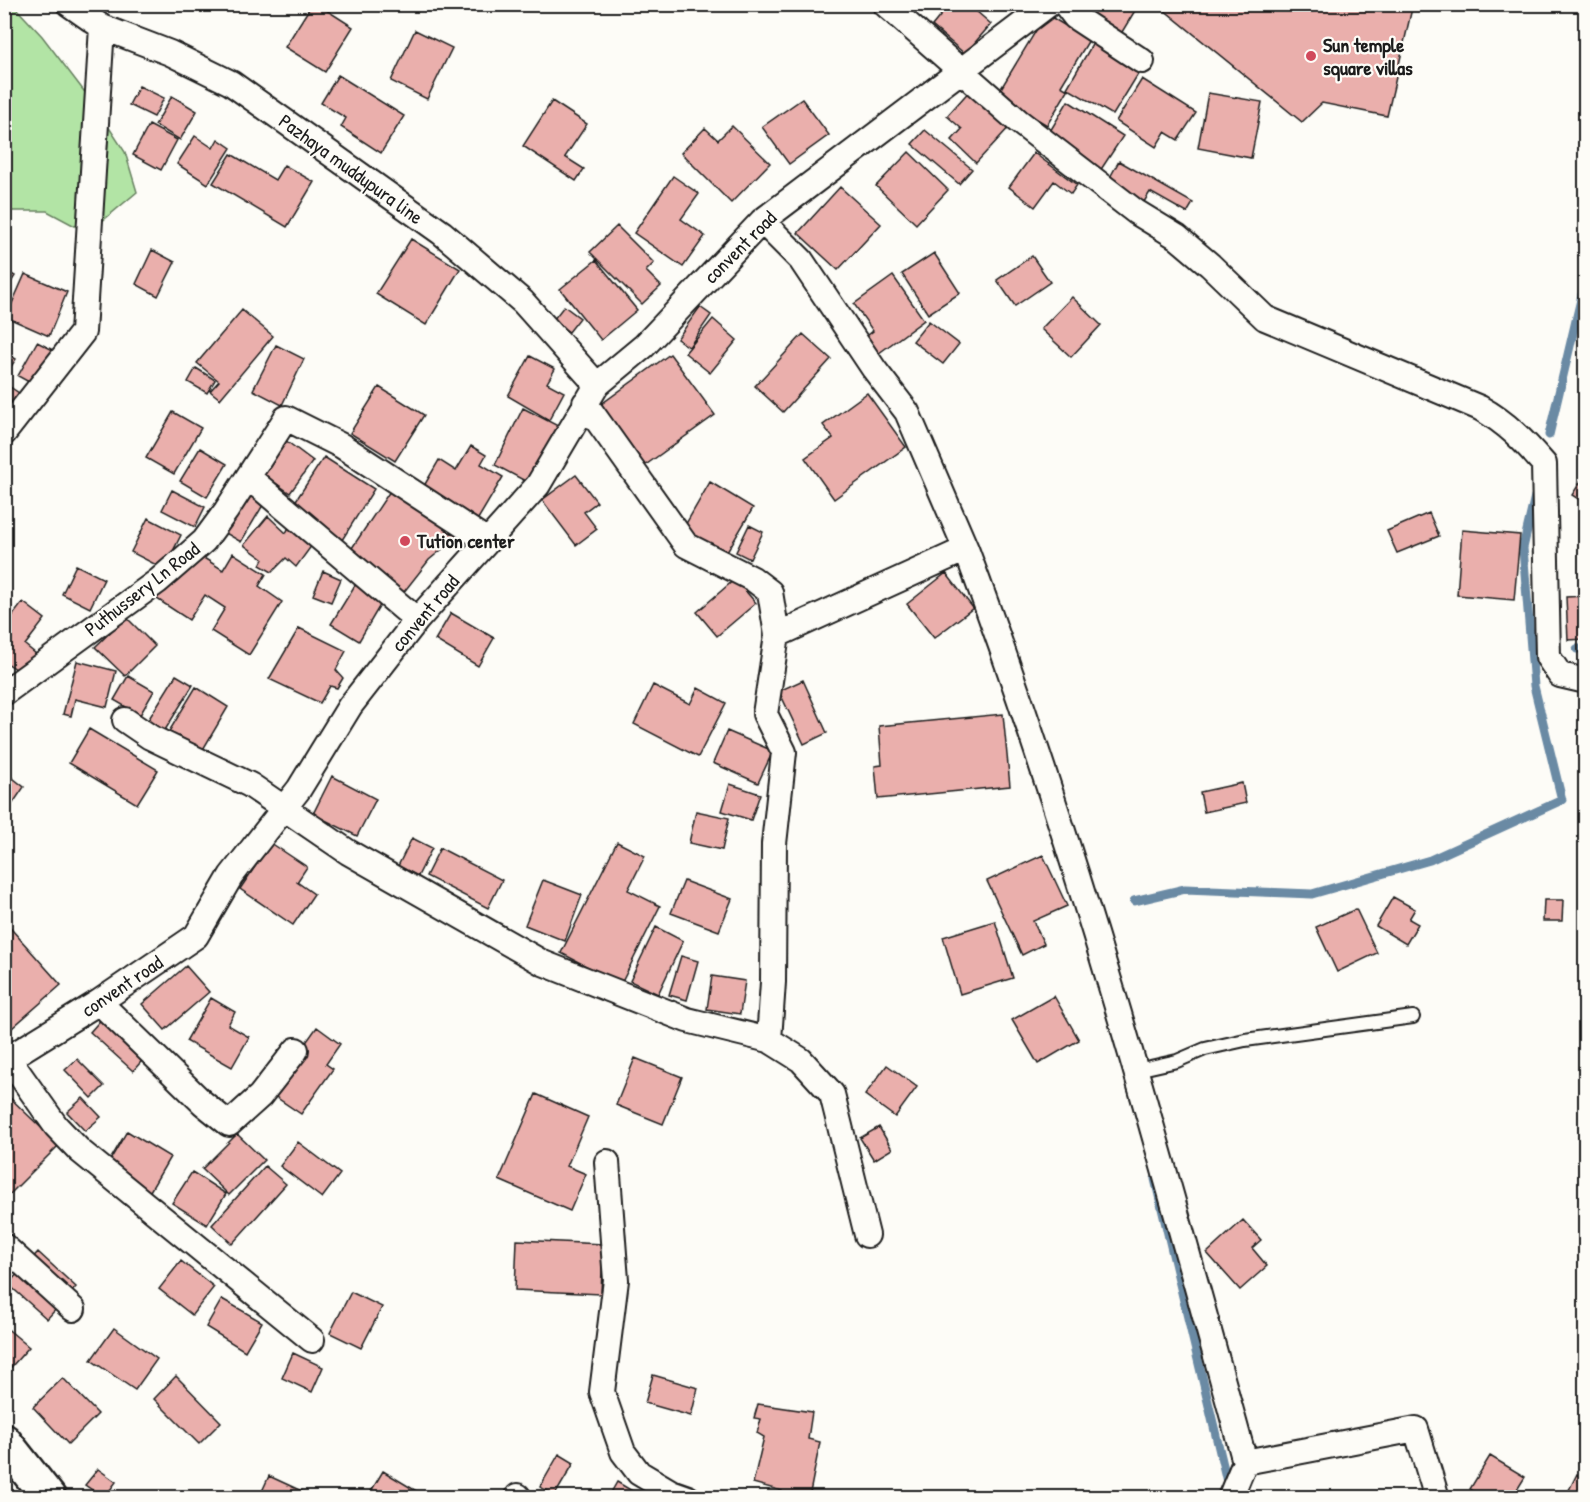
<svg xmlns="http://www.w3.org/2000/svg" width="1590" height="1502" viewBox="0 0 1590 1502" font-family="'Patrick Hand',sans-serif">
<rect width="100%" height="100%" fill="#fdfcf7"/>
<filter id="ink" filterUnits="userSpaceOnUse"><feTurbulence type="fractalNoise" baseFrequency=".0167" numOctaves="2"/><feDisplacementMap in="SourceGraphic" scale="12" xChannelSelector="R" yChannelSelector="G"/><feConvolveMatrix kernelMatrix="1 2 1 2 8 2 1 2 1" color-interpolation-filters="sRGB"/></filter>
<g filter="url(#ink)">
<!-- green -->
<path fill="#b2e4a5" stroke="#678060" stroke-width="1.5" d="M 4,5 L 13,5 L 42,36 L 93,103 L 125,152 L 137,192 L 88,233 L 47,211 L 5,211 Z"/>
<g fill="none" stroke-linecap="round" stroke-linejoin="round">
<!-- stream -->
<path stroke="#6b8aa4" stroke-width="9" d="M 1549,435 L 1586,278
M 1577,649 L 1586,649
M 1134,901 L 1185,889 L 1312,894 L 1430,860 L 1562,800 L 1534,686 L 1523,548 L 1535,496
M 1155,1179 L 1228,1486"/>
</g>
<!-- building -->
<path fill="#eaafac" stroke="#1c1c1c" stroke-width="1.5" d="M 312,4 L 317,4 L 353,27 L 325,72 L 285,47 Z
M 950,4 L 968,4 L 991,24 L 965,54 L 932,26 Z
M 1085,4 L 1139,4 L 1119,37 L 1080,13 Z
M 1166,4 L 1413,4 L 1387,116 L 1322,103 L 1302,122 L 1163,9 Z
M 1046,14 L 1089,40 L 1061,86 L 1068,90 L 1047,125 L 997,95 Z
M 415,30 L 452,48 L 427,99 L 391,81 Z
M 1093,43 L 1140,71 L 1113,115 L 1067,88 Z
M 338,75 L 404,116 L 381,153 L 341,127 L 346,118 L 321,103 Z
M 1142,79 L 1196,113 L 1178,140 L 1165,132 L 1156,147 L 1116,121 Z
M 139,86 L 164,98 L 154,117 L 129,105 Z
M 972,88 L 1012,124 L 976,163 L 952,140 L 962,129 L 947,116 Z
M 1208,93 L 1262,102 L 1251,158 L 1198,148 Z
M 172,96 L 197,111 L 180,140 L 155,125 Z
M 802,99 L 829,135 L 789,164 L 762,127 Z
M 552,101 L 587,124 L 565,157 L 584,169 L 576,181 L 523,146 Z
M 1068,101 L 1123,136 L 1100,171 L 1046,138 Z
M 149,125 L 177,140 L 161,170 L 133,155 Z
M 732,126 L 770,163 L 731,203 L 681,153 L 705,128 L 718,140 Z
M 925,130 L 972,169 L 959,184 L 912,144 Z
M 195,136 L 213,148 L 218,139 L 231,148 L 208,184 L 177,164 Z
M 909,152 L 948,190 L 916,224 L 876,186 Z
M 1034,153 L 1077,185 L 1071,194 L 1054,181 L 1035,207 L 1009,187 Z
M 231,154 L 275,180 L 284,165 L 314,182 L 287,227 L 213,183 Z
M 1119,161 L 1193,203 L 1187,213 L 1150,192 L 1144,202 L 1108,181 Z
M 673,176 L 699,194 L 681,219 L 705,236 L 683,267 L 634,233 Z
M 840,187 L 881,224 L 838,270 L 798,233 Z
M 617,226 L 654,263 L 646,271 L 661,286 L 642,304 L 590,252 Z
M 411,239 L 460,269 L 426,325 L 376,294 Z
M 152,250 L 175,262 L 158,296 L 136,284 Z
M 934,253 L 960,293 L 928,314 L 902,274 Z
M 1032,256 L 1050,282 L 1015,306 L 997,280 Z
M 596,260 L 637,310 L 601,340 L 560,289 Z
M 4,270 L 15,276 L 4,293 Z
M 25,274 L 67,292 L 49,336 L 6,317 Z
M 893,276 L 924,320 L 875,356 L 863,339 L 873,331 L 854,304 Z
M 1072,297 L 1101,325 L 1071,357 L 1041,329 Z
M 564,306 L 580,318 L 569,332 L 553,320 Z
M 700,307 L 711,315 L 689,347 L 677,339 Z
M 242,310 L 273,336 L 220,399 L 210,391 L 219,381 L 197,363 Z
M 713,319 L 737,340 L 710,373 L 685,353 Z
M 929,321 L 959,344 L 943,364 L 913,341 Z
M 803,334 L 831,359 L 783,412 L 755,386 Z
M 37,342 L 57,352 L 38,387 L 18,376 Z
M 276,345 L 304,359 L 282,405 L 253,390 Z
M 4,352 L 16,359 L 4,377 Z
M 670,354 L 715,415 L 640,469 L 596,408 Z
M 530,356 L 555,369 L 547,383 L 564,392 L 549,420 L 508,396 Z
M 196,368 L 215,380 L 207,393 L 188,382 Z
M 4,383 L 22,395 L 8,414 L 4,412 Z
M 379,387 L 424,415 L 395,461 L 350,433 Z
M 867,393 L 906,447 L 834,499 L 805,458 L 833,438 L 823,425 Z
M 523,408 L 558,426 L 529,483 L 495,465 Z
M 173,412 L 201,428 L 174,474 L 146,458 Z
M 281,437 L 313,461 L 290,493 L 257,470 Z
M 471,446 L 486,455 L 481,464 L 503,477 L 475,524 L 421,491 L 439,460 L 456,471 Z
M 200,448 L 227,464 L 207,497 L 180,481 Z
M 324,457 L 374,489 L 342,540 L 291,508 Z
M 1586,473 L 1586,504 L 1572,495 Z
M 576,475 L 597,502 L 584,512 L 597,529 L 576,545 L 542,500 Z
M 710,482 L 753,508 L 726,554 L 683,529 Z
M 242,486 L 266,500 L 241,542 L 217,528 Z
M 392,488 L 463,532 L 429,560 L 400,597 L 350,551 Z
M 172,490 L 205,507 L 195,527 L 162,510 Z
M 1429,513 L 1439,536 L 1397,553 L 1387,531 Z
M 268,516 L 286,533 L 290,525 L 315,541 L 296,567 L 286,558 L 272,572 L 260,565 L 263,559 L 244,545 Z
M 148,518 L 181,535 L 164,569 L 131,552 Z
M 749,525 L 763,532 L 750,559 L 736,552 Z
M 1462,530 L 1520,535 L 1514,600 L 1457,595 Z
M 186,547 L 223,570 L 233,553 L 266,574 L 259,586 L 282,602 L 249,655 L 211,631 L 225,608 L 205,595 L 189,620 L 154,597 Z
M 76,565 L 104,579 L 90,608 L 62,594 Z
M 323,571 L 341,579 L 331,602 L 313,595 Z
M 946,573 L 973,608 L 934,638 L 907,604 Z
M 735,579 L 756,603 L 717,636 L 697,612 Z
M 355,585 L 382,602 L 359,641 L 331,624 Z
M 1586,596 L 1586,639 L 1568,640 L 1566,597 Z
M 23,602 L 45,619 L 25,645 L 36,654 L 22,673 L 4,661 L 4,627 Z
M 451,613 L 494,638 L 478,666 L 435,640 Z
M 126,617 L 155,646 L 125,676 L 95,647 Z
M 299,628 L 346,651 L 336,670 L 343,678 L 337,688 L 330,686 L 320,703 L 269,679 Z
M 77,661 L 116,671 L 107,707 L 75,699 L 71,716 L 63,714 Z
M 176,675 L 193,685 L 162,735 L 145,725 Z
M 128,676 L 154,691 L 140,715 L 114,700 Z
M 803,680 L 827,733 L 804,744 L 779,691 Z
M 653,685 L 690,704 L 698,688 L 726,703 L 698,757 L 634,724 Z
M 196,687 L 228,707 L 198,758 L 165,738 Z
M 1003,714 L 1010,786 L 878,799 L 875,766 L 882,765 L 879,726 Z
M 89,729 L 158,770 L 137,804 L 69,763 Z
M 727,731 L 773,751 L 758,783 L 713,763 Z
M 4,771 L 24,787 L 7,812 L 4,810 Z
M 332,776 L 376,799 L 357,836 L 313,814 Z
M 1242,783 L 1246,803 L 1204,812 L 1200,792 Z
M 730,784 L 760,794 L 751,820 L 722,811 Z
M 696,811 L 729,818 L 722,850 L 689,843 Z
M 412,838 L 432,848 L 418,876 L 398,866 Z
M 617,842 L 645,856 L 628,890 L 660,906 L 621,984 L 561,953 Z
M 271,843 L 307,867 L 297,882 L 314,894 L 293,925 L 240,889 Z
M 440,848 L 502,880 L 488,908 L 426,876 Z
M 1043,855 L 1067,906 L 1033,921 L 1044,944 L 1022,955 L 987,881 Z
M 543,880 L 582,895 L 565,941 L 525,925 Z
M 684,881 L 732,899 L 719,931 L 671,913 Z
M 1393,897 L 1415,909 L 1409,919 L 1418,924 L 1406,944 L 1376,926 Z
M 1544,900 L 1563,900 L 1562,921 L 1543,921 Z
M 1356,909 L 1377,953 L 1337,972 L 1316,927 Z
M 4,921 L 61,985 L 12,1028 L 4,1020 Z
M 995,921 L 1013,978 L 960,994 L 943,937 Z
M 656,927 L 683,941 L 658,994 L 630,981 Z
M 681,956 L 698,961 L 687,1000 L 669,995 Z
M 186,966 L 209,992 L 165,1030 L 142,1004 Z
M 712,976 L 745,981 L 740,1014 L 707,1009 Z
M 1054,996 L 1079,1040 L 1038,1064 L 1012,1020 Z
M 211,998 L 235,1012 L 228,1025 L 249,1037 L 232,1067 L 186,1041 Z
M 104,1016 L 147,1055 L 133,1071 L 90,1032 Z
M 317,1027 L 340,1044 L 326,1064 L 333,1069 L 301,1114 L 270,1093 Z
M 635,1058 L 682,1077 L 663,1124 L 616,1105 Z
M 77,1059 L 104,1086 L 92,1098 L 65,1070 Z
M 887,1065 L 917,1087 L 895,1117 L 865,1095 Z
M 4,1092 L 59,1145 L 4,1200 Z
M 536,1094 L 588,1117 L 567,1166 L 586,1174 L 570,1211 L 499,1180 Z
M 83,1098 L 101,1117 L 85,1131 L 67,1112 Z
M 879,1127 L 892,1149 L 874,1160 L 860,1138 Z
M 127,1131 L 170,1157 L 149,1193 L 106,1167 Z
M 237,1134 L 264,1160 L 229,1195 L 202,1169 Z
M 298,1142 L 340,1174 L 322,1198 L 280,1166 Z
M 265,1166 L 286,1184 L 232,1244 L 212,1225 Z
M 192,1172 L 226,1194 L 207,1225 L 172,1203 Z
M 1243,1220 L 1261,1240 L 1252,1248 L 1267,1266 L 1240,1290 L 1207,1253 Z
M 517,1240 L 603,1244 L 601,1294 L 515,1290 Z
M 38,1252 L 76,1287 L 47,1319 L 8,1284 Z
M 181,1261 L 214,1287 L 192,1315 L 159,1289 Z
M 351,1292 L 382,1307 L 361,1348 L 330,1333 Z
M 222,1299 L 262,1322 L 245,1351 L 206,1327 Z
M 4,1326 L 29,1347 L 4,1375 Z
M 114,1328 L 157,1359 L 135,1390 L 91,1360 Z
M 293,1353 L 323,1367 L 312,1392 L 282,1378 Z
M 653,1375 L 698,1388 L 691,1416 L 645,1403 Z
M 176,1376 L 221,1422 L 199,1444 L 154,1399 Z
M 63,1378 L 98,1414 L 68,1444 L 33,1407 Z
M 758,1404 L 812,1412 L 808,1439 L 820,1442 L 809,1498 L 781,1498 L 782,1491 L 753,1483 L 764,1437 L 757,1433 L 761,1419 L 754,1418 Z
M 559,1454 L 574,1463 L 555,1495 L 540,1487 Z
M 1490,1456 L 1525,1477 L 1512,1498 L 1484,1498 L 1470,1489 Z
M 98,1469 L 116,1482 L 104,1498 L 85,1485 Z
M 383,1471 L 428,1498 L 367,1498 Z
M 1577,1474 L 1586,1478 L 1586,1498 L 1565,1498 Z
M 269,1476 L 308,1494 L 307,1498 L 259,1498 Z
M 617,1482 L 644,1498 L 608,1498 Z"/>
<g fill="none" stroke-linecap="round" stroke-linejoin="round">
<defs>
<path id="service" d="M 1137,1070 L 1177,1061 L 1205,1049 L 1245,1040 L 1413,1017"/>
<path id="minor" d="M 69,4 L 102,27 L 170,53 L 231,83 L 442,233 L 523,302 L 597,385
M 885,4 L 1018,121 L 1136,212 L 1177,237 L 1210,265 L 1265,318 L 1480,408 C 1507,423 1524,441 1544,464 L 1548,657 L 1560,675 L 1586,681
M 1065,4 L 1075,17 L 1142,61
M 762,221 L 801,260 L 874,369 L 907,412 L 966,549
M 585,403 L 686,545 L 753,579 L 770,592 L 777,635 L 966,549 C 1077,847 1161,1155 1245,1462 L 1416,1429 L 1437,1498
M 4,433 L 83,332 L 102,27
M 248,477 L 417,620
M 4,693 L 158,581 L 204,541 L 226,511 L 286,418 L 342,446 L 486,540
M 125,720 L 150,737 L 250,785 L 348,852 L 543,963 L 687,1020 L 769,1040 L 801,1060 L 832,1094 L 867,1235
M 99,1002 L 203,1103 L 229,1124 L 260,1096 L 296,1050
M 769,1040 L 773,982 L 774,844 L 784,752 L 765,714 L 777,635
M 8,1058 L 56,1126 L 80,1151 L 312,1340
M 4,1061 L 99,1002 L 196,936 L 231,876 L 299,789 L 350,706 L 417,620 L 538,485 L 597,385 L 644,346 L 762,221 L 1049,4
M 607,1162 L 616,1280 L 602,1392 L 623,1452 L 639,1473 L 671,1492 L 688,1498
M 4,1246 L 73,1309
M 518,1496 L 519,1498
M 1230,1498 L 1245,1462"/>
<path id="secondary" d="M 4,1441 L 49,1498"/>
</defs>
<!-- service casing -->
<use href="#service" stroke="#1c1c1c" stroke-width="16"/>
<!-- minor casing -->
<use href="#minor" stroke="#1c1c1c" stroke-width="28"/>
<!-- secondary casing -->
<use href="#secondary" stroke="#1c1c1c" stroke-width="38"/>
<!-- service -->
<use href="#service" stroke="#fdfcf7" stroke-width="12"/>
<!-- minor -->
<use href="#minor" stroke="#fdfcf7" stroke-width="24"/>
<!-- secondary -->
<use href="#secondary" stroke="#fdfcf7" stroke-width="33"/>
</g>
</g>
<!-- markers -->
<g fill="#d1495b" stroke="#fdfcf7" stroke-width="2">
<circle cx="1311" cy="56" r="6"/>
<circle cx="405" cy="541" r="6"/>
</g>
<g text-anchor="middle" stroke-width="4.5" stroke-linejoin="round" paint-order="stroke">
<!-- poi labels -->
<g font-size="20" font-weight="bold" fill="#1c1c1c" stroke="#fdfcf7" text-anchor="start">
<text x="1323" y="52">Sun temple<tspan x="1323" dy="23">square villas</tspan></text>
<text x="417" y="548">Tution center</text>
</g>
<!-- street labels -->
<g font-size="20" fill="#1c1c1c" stroke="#fdfcf7">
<text transform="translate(351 169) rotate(36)" y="7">Pazhaya muddupura line</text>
<text transform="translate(740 247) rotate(-45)" y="7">convent road</text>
<text transform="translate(142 589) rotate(-38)" y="7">Puthussery Ln Road</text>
<text transform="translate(425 613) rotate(-50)" y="7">convent road</text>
<text transform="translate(122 986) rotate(-34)" y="7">convent road</text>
</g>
</g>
<!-- margin -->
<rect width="1590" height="1502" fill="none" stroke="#fdfcf7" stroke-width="24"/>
<rect x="12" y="12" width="1566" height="1478" fill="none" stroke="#1c1c1c" stroke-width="2" filter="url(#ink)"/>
</svg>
